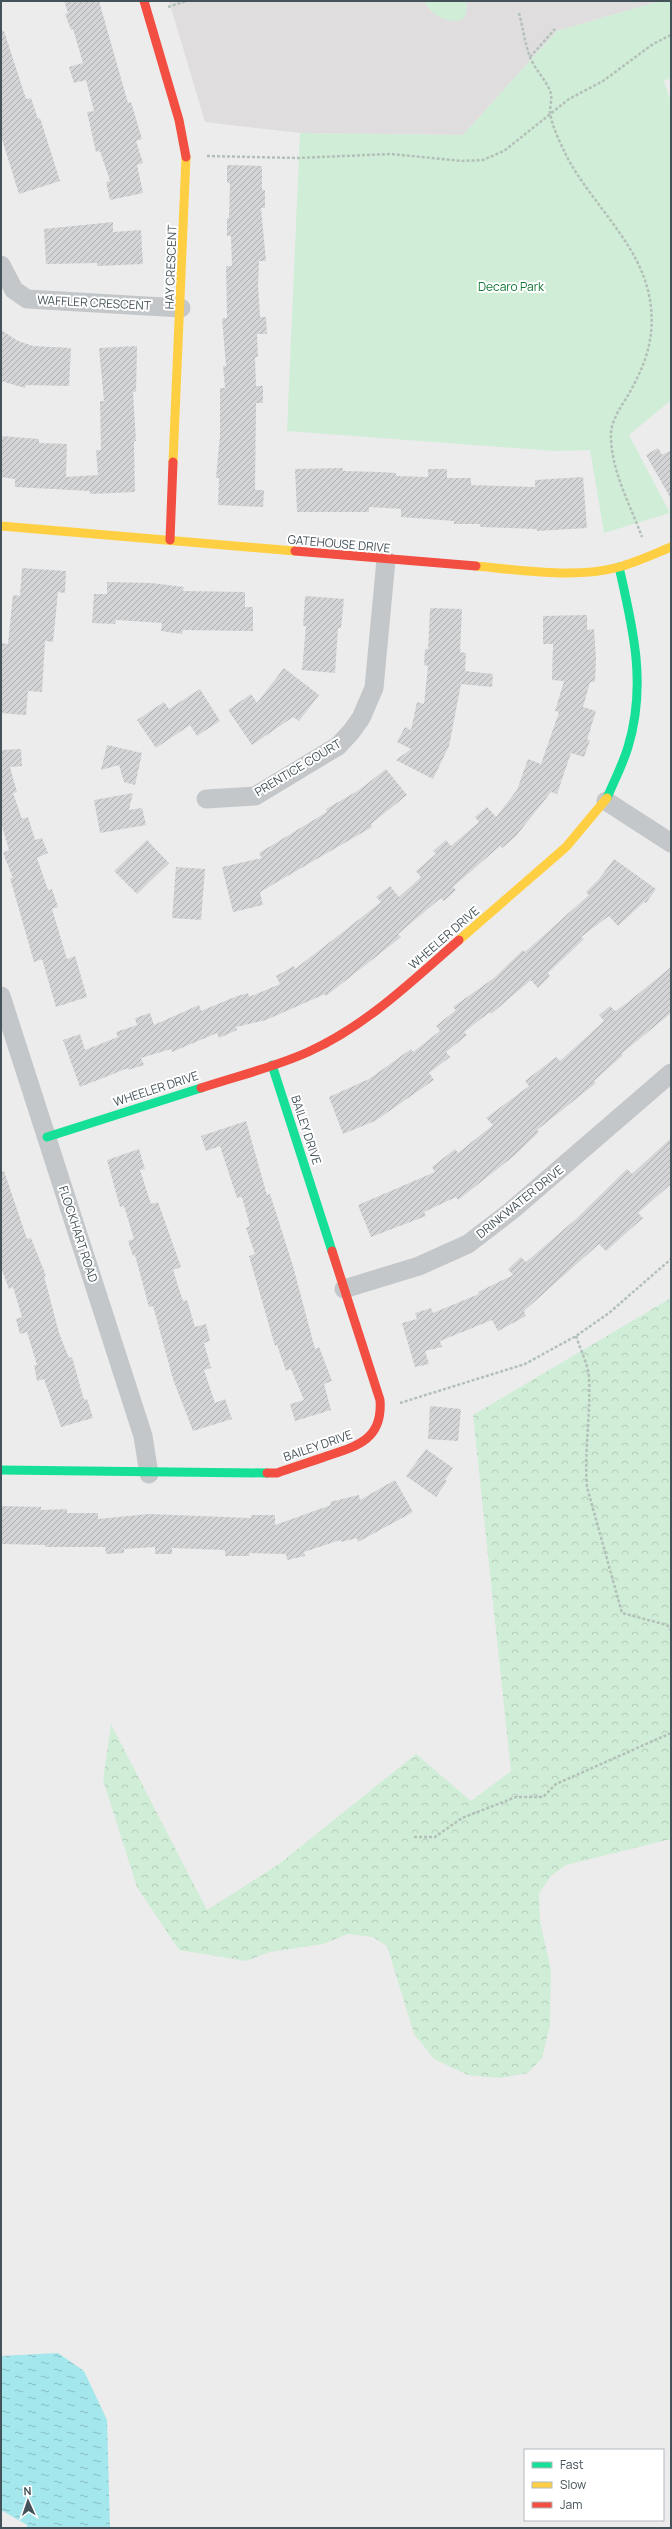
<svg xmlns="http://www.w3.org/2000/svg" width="672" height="2529" viewBox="0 0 672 2529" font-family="Manrope,sans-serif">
<defs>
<pattern id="forest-crowns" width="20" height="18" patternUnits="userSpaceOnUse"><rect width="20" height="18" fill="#d0edd7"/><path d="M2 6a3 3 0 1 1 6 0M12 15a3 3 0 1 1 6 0" fill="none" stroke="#b4cdbb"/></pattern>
<pattern id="water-ripples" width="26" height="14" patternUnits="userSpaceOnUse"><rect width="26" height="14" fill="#a4e7ec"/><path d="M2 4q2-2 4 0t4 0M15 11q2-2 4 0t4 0" fill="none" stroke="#87bec2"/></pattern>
<pattern id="building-hatch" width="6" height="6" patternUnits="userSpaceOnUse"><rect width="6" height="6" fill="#d3d4d5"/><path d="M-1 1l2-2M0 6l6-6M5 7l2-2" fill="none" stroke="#adafb0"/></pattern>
</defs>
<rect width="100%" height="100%" fill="#edecec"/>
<!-- education -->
<path fill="#dfddde" d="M 169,1 L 660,1 L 557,31 L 463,135 L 300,133 L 205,122 Z"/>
<!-- green -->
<path fill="#d0edd7" d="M 425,1 L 467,1 L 466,14 L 462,20 C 449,24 429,15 425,1 Z
M 660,1 L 671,1 L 671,78 L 664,81 L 671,102 L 671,400 L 629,435 L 670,513 L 604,533 L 590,450 L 555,451 L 287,431 L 300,133 L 463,135 L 557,31 Z"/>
<!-- forest -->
<path fill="url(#forest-crowns)" d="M 671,1298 L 671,1839 L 566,1865 L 551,1876 L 539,1893 L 540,1921 L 551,1970 L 550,2025 L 542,2058 L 528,2073 L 500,2078 L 468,2075 L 434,2059 L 414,2034 L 387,1946 L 373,1937 L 348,1934 L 323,1944 L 270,1952 L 246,1961 L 179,1950 L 137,1887 L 103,1780 L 111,1724 L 207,1910 L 279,1864 L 416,1754 L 471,1801 L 511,1771 L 473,1415 Z"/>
<!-- water -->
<path fill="url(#water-ripples)" d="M 58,2353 L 84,2371 L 107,2420 L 110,2528 L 27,2528 L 27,2525 L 1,2510 L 1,2356 Z"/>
<!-- building -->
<path fill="url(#building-hatch)" d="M 64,1 L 99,1 L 128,103 L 131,102 L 142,139 L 136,141 L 143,163 L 137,165 L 143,193 L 110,200 L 106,182 L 110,181 L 100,151 L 96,152 L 87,112 L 94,111 L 86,80 L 74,83 L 69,67 L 83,63 L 73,29 L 71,30 L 65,14 L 68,13 Z
M 1,31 L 4,31 L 26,99 L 31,98 L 38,119 L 40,118 L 60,181 L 19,194 L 1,136 Z
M 227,165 L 262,166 L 262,190 L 265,190 L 265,208 L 261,208 L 266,261 L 259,261 L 258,285 L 260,317 L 266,317 L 267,334 L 257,334 L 258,357 L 255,357 L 256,386 L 263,386 L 263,403 L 256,403 L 255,490 L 264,490 L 263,507 L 218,505 L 219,478 L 216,478 L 220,435 L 220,388 L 225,388 L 223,366 L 226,366 L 222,318 L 227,318 L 226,266 L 232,266 L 231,236 L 227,236 L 227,218 L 229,218 L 230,183 L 227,183 Z
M 113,222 L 113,232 L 141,230 L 143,264 L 97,266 L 97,263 L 46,264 L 44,229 Z
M 1,330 L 18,341 L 33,346 L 71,348 L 69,386 L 26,385 L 25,388 L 1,381 Z
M 137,346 L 136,392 L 133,392 L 136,441 L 134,441 L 135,492 L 90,494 L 90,491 L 15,487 L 15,479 L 1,477 L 1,436 L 39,439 L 39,443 L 67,444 L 66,477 L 98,475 L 96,450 L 101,450 L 100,401 L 104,401 L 99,348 Z
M 658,448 L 662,455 L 671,450 L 671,499 L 646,455 Z
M 343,468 L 343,471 L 380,472 L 396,473 L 396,476 L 428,477 L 428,469 L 447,469 L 447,478 L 471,478 L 471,485 L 535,487 L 535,480 L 583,477 L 587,528 L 537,531 L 537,529 L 480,527 L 480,524 L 454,524 L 454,521 L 401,517 L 401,509 L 369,507 L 369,512 L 297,512 L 295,469 Z
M 22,568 L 66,571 L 65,593 L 58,592 L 53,642 L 45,641 L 42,692 L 28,691 L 26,715 L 1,713 L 1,643 L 8,644 L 13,595 L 20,596 Z
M 107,582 L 152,583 L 184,587 L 183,591 L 245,592 L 245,607 L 253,607 L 253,631 L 183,630 L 182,634 L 161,631 L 162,623 L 116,620 L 115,624 L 92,623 L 94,594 L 107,594 Z
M 305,596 L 344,599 L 341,628 L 338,628 L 335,673 L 302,670 L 306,626 L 303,626 Z
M 430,608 L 462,609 L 460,652 L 466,653 L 465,671 L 493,674 L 492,687 L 461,684 L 449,746 L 433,779 L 396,760 L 411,749 L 397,742 L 405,727 L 411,730 L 417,702 L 424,704 L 428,666 L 424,665 L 425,649 L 428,649 Z
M 587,615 L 587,630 L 594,629 L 596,658 L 595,682 L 590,682 L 583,707 L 596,711 L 587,740 L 590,740 L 584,757 L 571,753 L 557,794 L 551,792 L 516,836 L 502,848 L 500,846 L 469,873 L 453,887 L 456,890 L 444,901 L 441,898 L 398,934 L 401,937 L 326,996 L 325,994 L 266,1020 L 236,1027 L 237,1030 L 219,1038 L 217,1033 L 172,1052 L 171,1049 L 141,1058 L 144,1065 L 128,1070 L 128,1068 L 80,1087 L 63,1040 L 80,1034 L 85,1050 L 118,1037 L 116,1032 L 137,1025 L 135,1018 L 150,1013 L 154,1025 L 199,1005 L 201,1011 L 237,996 L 248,993 L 249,997 L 280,984 L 276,976 L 294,966 L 295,969 L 339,935 L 381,902 L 376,897 L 390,886 L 399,897 L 421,877 L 416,871 L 436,854 L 433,851 L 446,840 L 451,846 L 479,822 L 475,817 L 487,807 L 496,817 L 517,790 L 528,759 L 541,764 L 559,712 L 555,711 L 564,681 L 552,680 L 553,644 L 543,644 L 543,616 Z
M 284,668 L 319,695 L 299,721 L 293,717 L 252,745 L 228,710 L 251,694 L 257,703 Z
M 200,689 L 220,721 L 197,736 L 190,725 L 156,748 L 137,720 L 164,702 L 169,709 Z
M 107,745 L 142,753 L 135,785 L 124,782 L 119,765 L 101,770 Z
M 21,749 L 22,766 L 10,767 L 17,792 L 13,793 L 22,819 L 28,817 L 35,840 L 42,838 L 48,853 L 37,858 L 48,890 L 52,889 L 58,907 L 52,909 L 67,959 L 75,956 L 87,997 L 56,1007 L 42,959 L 34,962 L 10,878 L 13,878 L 3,853 L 9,850 L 1,823 L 1,750 Z
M 386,769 L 407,795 L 371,824 L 372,827 L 260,892 L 263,905 L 233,912 L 222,867 L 262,858 L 259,853 L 327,812 L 326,809 L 359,790 Z
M 133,793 L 129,810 L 142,808 L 146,825 L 100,833 L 94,800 Z
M 147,840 L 169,863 L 137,894 L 114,871 Z
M 614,859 L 656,889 L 646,903 L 644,902 L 618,926 L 609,916 L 581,937 L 584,939 L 548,973 L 550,976 L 538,988 L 531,980 L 491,1014 L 490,1012 L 464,1032 L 467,1035 L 446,1052 L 450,1057 L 429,1073 L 434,1080 L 375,1121 L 343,1134 L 329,1097 L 369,1079 L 411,1049 L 413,1052 L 440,1031 L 436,1026 L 456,1010 L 453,1007 L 494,978 L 523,950 L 525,952 L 589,895 L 586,892 L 599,879 Z
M 176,867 L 205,869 L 201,920 L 172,918 Z
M 671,967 L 671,1013 L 621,1054 L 623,1055 L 594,1081 L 596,1083 L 537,1130 L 539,1132 L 515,1155 L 458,1200 L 456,1197 L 424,1212 L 426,1216 L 371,1237 L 358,1205 L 435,1172 L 432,1167 L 455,1149 L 458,1153 L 493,1125 L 486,1118 L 529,1086 L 525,1081 L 556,1057 L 560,1061 L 604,1021 L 599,1015 L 610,1006 L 615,1011 L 627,1003 Z
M 246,1121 L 267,1195 L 270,1194 L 293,1266 L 315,1349 L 319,1347 L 332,1381 L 324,1384 L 331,1410 L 295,1421 L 290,1404 L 304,1400 L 291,1369 L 286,1371 L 277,1345 L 275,1346 L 249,1256 L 255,1254 L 246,1228 L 250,1226 L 242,1197 L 237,1198 L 220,1146 L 206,1151 L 201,1136 Z
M 671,1138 L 671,1184 L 638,1213 L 643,1218 L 606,1251 L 599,1244 L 524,1311 L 526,1316 L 498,1331 L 492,1320 L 440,1341 L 442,1347 L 425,1351 L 429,1364 L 415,1367 L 402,1323 L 417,1319 L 415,1313 L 431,1308 L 433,1313 L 479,1294 L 478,1292 L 513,1275 L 508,1269 L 521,1257 L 526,1262 L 576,1219 L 627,1169 L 632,1174 Z
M 139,1149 L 145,1169 L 140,1170 L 151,1204 L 158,1202 L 181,1267 L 173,1270 L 183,1301 L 187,1300 L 195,1327 L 206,1324 L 210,1341 L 204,1343 L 211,1368 L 204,1370 L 215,1403 L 225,1399 L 232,1419 L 193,1431 L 173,1379 L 153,1306 L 149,1307 L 135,1255 L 133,1256 L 128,1241 L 134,1239 L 124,1206 L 120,1207 L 107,1160 Z
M 4,1171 L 27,1239 L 31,1238 L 46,1276 L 44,1276 L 59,1333 L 69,1358 L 72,1357 L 84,1400 L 87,1399 L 93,1418 L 61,1427 L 44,1379 L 37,1381 L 34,1365 L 37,1365 L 27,1332 L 20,1334 L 16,1319 L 22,1317 L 13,1287 L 9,1289 L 1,1267 L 1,1172 Z
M 430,1406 L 461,1409 L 458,1441 L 428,1439 Z
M 426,1449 L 453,1468 L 445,1480 L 447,1481 L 436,1497 L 406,1476 Z
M 395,1480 L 413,1512 L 358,1542 L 357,1538 L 341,1542 L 340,1540 L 304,1552 L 305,1556 L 287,1560 L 286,1554 L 249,1553 L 249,1556 L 225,1556 L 225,1550 L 172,1548 L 172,1554 L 155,1554 L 155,1547 L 124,1549 L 124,1553 L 106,1554 L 105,1547 L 45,1547 L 45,1545 L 1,1544 L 1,1506 L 41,1507 L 41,1510 L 67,1509 L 67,1513 L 98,1513 L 98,1519 L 149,1514 L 251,1518 L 251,1515 L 275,1515 L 275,1525 L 331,1505 L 330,1502 L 359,1495 L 360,1500 Z"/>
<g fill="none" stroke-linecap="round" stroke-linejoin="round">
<!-- path -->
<path stroke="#b3c0ba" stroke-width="2.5" stroke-dasharray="3 2" stroke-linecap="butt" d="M 168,7 L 186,1
M 519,13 C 523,28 525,44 530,57 C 535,70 548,82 551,94 C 552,100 550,107 550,112 C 552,127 560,142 566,155 C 591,204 641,244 650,300 C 656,338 645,366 627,397 C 620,408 612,420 611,433 C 610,469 630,504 642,537
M 530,57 L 555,29
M 207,156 L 298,158 L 391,154 L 461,161 L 483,160 L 504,151 L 569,99 L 603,81 L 653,44 L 671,35
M 576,1336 C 580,1349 588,1364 589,1377 C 591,1414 584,1451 587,1487 L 622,1613 L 667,1625 L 671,1630
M 400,1403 L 525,1364 L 576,1336 L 609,1313 L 671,1259
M 414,1837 L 435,1837 L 462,1818 L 516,1797 L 543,1797 L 556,1784 L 671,1733"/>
<!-- street -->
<path stroke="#c3c7c9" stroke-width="19" d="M 1,265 L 14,290 L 27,299 L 181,308
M 206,799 L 255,796 L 338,746 L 351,732 L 361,718 L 374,688 L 386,560
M 606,801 L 671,843
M 1,996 L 143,1436 L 149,1474
M 344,1289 L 419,1266 L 468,1244 L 511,1211 L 671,1073"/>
<!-- fast -->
<path stroke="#16e098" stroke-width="9" d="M 607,798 C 614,781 623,764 628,747 C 647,685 633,628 619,567
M 272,1065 L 332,1251
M 47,1137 L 201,1088
M 1,1470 L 267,1473"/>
<!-- slow -->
<path stroke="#ffcf43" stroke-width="9" d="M 173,462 L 186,157
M 1,526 L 295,551
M 476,566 C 520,570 576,579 619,567 C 637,562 654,554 671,547
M 459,940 L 566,847 L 607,798"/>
<!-- jam -->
<path stroke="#f24e42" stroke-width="9" d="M 144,1 L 179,120 L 186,157
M 170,540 L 173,462
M 295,551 L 476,566
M 201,1088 C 237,1076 275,1067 308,1052 C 366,1026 412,981 459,940
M 267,1473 L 277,1473 C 294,1467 310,1462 327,1456 C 358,1446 383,1439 380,1400 L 332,1251"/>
</g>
<g text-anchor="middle" stroke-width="4" stroke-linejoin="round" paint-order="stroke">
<!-- street labels -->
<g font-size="12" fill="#445259" stroke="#fff">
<text transform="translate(171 267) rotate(-88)" y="4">HAY CRESCENT</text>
<text transform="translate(94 303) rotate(3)" y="4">WAFFLER CRESCENT</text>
<text transform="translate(339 544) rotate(5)" y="4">GATEHOUSE DRIVE</text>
<text transform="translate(298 768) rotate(-31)" y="4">PRENTICE COURT</text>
<text transform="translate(444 938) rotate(-41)" y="4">WHEELER DRIVE</text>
<text transform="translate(156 1089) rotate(-18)" y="4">WHEELER DRIVE</text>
<text transform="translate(306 1130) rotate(72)" y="4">BAILEY DRIVE</text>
<text transform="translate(520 1202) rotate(-39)" y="4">DRINKWATER DRIVE</text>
<text transform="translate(78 1234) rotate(72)" y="4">FLOCKHART ROAD</text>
<text transform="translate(318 1446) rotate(-19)" y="4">BAILEY DRIVE</text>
</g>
<!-- park labels -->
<g font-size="12" fill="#157939" stroke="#fff">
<text x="511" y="291">Decaro Park</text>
</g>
</g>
<!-- border -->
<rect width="672" height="2529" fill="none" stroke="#445259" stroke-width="4"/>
<!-- legend -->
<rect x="524" y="2449" width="140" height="72" fill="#ffffff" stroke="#b4babd"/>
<rect x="532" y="2462" width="20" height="6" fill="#16e098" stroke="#b4babd"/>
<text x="560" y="2469" font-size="12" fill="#445259">Fast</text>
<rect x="532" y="2482" width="20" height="6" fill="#ffcf43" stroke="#b4babd"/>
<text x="560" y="2489" font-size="12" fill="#445259">Slow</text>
<rect x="532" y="2502" width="20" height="6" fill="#f24e42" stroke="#b4babd"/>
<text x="560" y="2509" font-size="12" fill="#445259">Jam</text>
<!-- north arrow -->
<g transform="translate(28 2501) rotate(357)" stroke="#ffffff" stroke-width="3" paint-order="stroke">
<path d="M0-3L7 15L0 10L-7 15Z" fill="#445259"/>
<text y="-6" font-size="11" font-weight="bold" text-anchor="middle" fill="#445259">N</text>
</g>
</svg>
